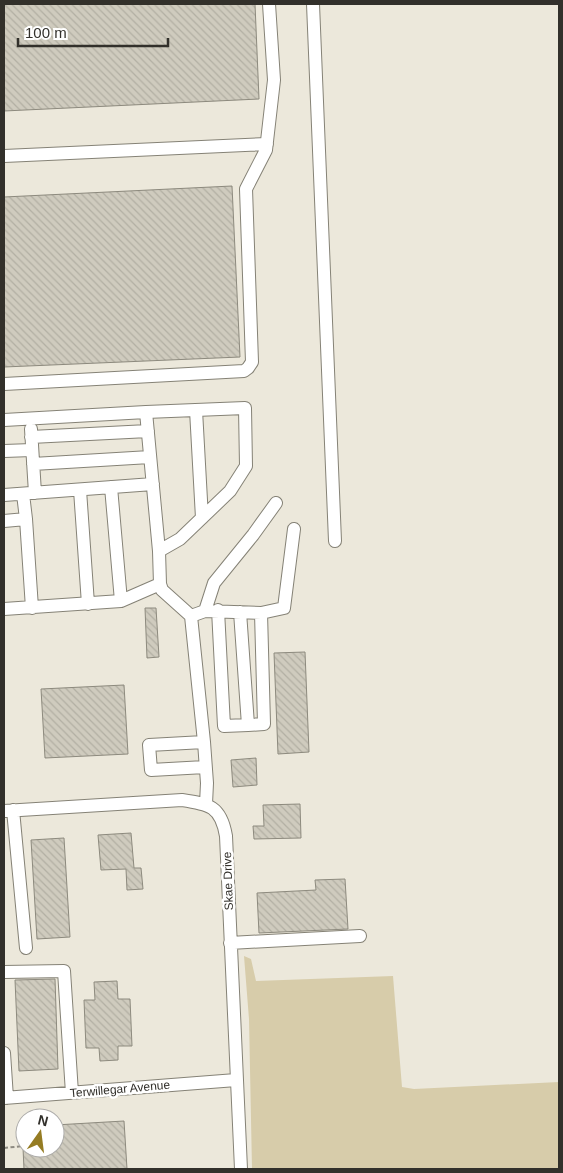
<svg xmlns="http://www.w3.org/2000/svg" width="563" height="1173" viewBox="0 0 563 1173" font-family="Helvetica,sans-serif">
<defs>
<pattern id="building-back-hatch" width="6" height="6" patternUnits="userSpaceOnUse" patternTransform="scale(1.25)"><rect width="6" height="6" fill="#cfcbbe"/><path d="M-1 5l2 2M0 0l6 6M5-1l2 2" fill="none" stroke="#b2afa3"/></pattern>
</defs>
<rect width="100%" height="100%" fill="#ece8db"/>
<!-- green -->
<path fill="#d7ccaa" d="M 244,956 L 251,959 L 256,981 L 393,976 L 402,1087 L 414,1089 L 559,1082 L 559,1169 L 252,1169 L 249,1019 Z"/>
<!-- building -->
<path fill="url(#building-back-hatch)" stroke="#8d8a7e" d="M 4,4 L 255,4 L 259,99 L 4,111 Z
M 232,186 L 240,357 L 4,367 L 4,197 Z
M 145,608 L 156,608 L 159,657 L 147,658 Z
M 305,652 L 309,752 L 278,754 L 274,653 Z
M 124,685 L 128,754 L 45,758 L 41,689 Z
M 256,758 L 257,785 L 233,787 L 231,760 Z
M 300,804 L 301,838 L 254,839 L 253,826 L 264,826 L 263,805 Z
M 131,833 L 134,868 L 141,868 L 143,889 L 127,890 L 126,869 L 101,870 L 98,835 Z
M 64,838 L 70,937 L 37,939 L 31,840 Z
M 345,879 L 348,929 L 259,933 L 257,893 L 316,890 L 315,880 Z
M 55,979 L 58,1069 L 19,1071 L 15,980 Z
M 117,981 L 118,999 L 130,999 L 132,1046 L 118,1046 L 118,1060 L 100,1061 L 99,1048 L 86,1048 L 84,1000 L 95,1000 L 94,982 Z
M 124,1121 L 127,1169 L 24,1169 L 23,1148 L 55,1148 L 55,1125 Z"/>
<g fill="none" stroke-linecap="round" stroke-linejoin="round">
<defs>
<path id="minor" d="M 313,4 L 335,541
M 4,156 L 267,144
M 4,384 L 244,371 L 248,368 L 252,362 L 246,189 L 266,150 L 274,80 L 269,4
M 196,410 L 202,518
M 146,412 L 245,408 L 246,466 L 230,491 L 180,539 L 159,551
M 4,420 L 146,412 L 159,551 L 160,584 L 162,590 L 191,616
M 31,429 L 35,493
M 31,437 L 148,431
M 4,451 L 32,450
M 33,464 L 150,457
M 111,487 L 121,601
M 80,490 L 88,604
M 23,494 L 26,519 L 32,608
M 4,495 L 153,484
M 4,521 L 26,519
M 4,609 L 121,601 L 160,584
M 218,610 L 224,726 L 248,725 L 240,612
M 205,611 L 214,583 L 253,535 L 276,503
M 248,725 L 264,724 L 261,613
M 204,742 L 191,616 L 205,611 L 261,613 L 284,608 L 294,529
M 205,767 L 151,770 L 149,745 L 204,742 L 207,783 L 206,804
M 13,810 L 26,948
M 4,811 L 182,800 C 209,804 221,806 226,836 L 241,1169
M 230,943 L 360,936
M 4,972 L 64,971 L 72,1093
M 4,1053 L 7,1098
M 4,1098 L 236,1080"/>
</defs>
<!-- minor casing -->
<use href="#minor" stroke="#858276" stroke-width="14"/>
<!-- path -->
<path stroke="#8d8a81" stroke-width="2" stroke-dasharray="4 2.5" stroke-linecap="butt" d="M 4,1148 L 23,1146"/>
<!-- minor -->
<use href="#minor" stroke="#fff" stroke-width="12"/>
</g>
<g text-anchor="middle" stroke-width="5" stroke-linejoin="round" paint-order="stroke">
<!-- street labels -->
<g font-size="12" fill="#32302b" stroke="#fff">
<text transform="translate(228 881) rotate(-92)" y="4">Skae Drive</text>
<text transform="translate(120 1089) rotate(-5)" y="4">Terwillegar Avenue</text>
</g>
</g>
<!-- border -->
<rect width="563" height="1173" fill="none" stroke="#32302b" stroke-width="10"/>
<!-- north arrow -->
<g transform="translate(40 1133) rotate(14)"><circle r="24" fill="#ffffff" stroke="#adacaa"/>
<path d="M0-4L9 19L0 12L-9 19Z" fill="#957c23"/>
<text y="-8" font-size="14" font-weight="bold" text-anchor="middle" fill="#32302b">N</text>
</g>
<!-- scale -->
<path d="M18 38v8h150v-8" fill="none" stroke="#32302b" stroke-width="2.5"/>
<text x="25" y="38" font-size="15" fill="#32302b" stroke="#ffffff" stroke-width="4" paint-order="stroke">100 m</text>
</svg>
